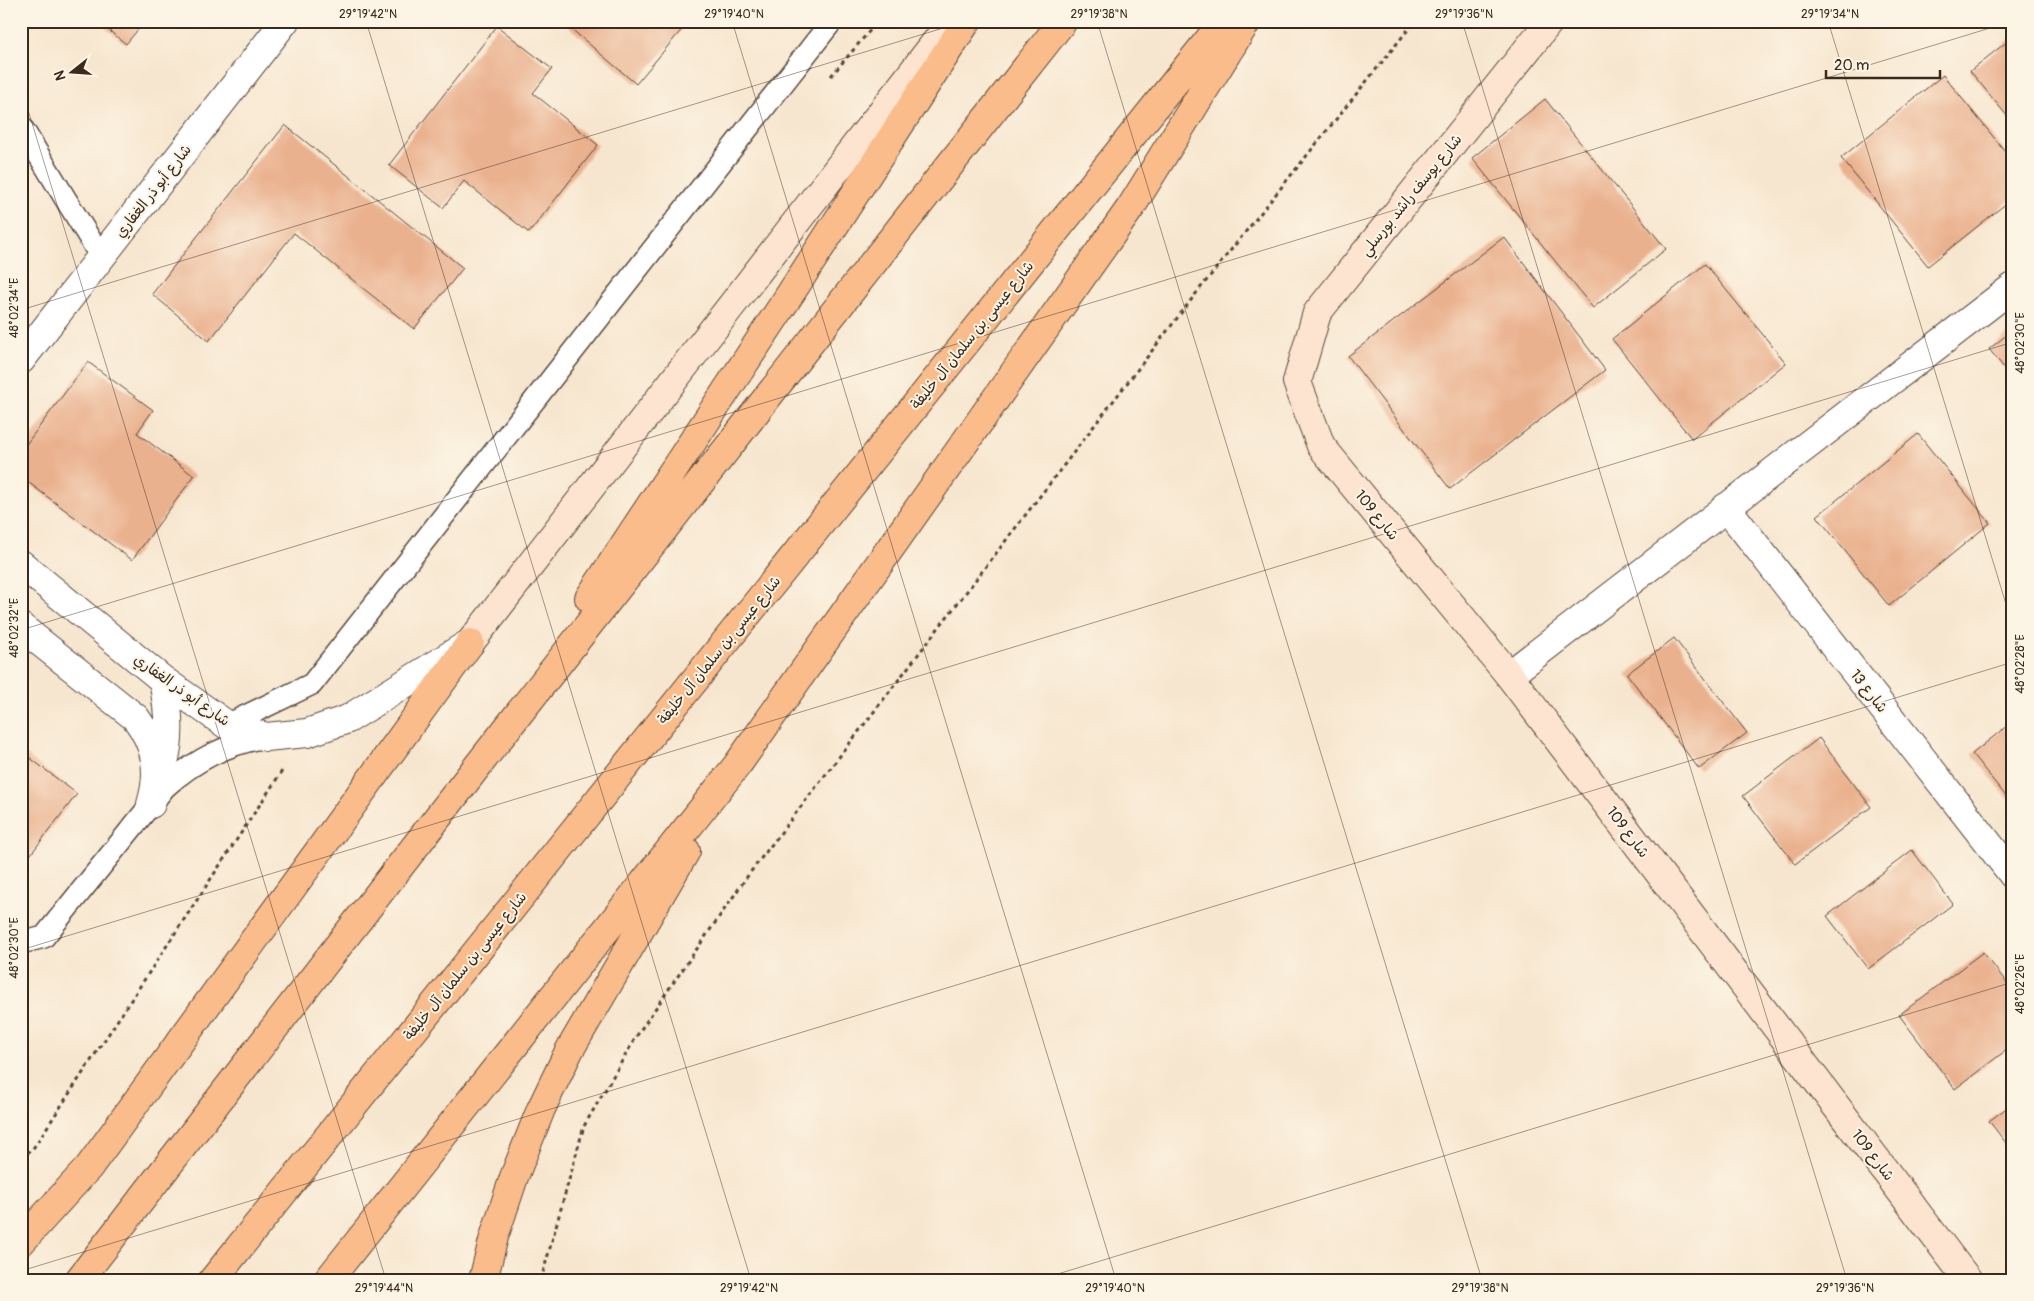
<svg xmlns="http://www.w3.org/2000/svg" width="2034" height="1301" viewBox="0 0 2034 1301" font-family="Pangolin,'Playpen Sans Arabic',sans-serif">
<rect width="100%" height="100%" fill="#fcf5e5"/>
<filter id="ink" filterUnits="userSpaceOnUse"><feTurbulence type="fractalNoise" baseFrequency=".02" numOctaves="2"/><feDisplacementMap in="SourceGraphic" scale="10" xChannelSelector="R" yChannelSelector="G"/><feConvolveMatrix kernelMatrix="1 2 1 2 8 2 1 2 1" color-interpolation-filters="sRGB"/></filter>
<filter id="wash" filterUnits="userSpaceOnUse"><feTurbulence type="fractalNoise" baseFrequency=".0096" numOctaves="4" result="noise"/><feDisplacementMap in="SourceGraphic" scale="20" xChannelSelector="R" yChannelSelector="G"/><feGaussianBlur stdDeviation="1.12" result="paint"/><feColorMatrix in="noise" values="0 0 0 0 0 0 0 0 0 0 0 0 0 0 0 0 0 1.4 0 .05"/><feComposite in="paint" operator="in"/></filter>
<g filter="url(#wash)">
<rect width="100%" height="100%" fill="#f7e6cf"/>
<g id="blocks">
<!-- building -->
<path fill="#eab18e" d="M 97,21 L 145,21 L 126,44 Z
M 562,21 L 689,21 L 636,84 Z
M 497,26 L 552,69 L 533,93 L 598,145 L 529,233 L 464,181 L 443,208 L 389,165 Z
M 2013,37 L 2013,123 L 1970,71 Z
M 1943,75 L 2013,161 L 2013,198 L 1928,266 L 1841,158 Z
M 1545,99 L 1666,249 L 1593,308 L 1472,158 Z
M 285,125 L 463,268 L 414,329 L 294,233 L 209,341 L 152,294 Z
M 1504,237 L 1605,370 L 1450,489 L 1348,356 Z
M 1705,264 L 1786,363 L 1692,439 L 1612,339 Z
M 2013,330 L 2013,379 L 1989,349 Z
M 88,362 L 153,410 L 137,433 L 194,476 L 132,560 L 21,477 L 21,451 Z
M 1918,434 L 1990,523 L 1889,606 L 1817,516 Z
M 1674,638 L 1747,733 L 1699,769 L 1627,674 Z
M 2013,721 L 2013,805 L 1972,754 Z
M 1819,738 L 1871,807 L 1795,864 L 1743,796 Z
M 21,751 L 77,794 L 21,867 Z
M 1912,850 L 1953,904 L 1868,969 L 1827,916 Z
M 1983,952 L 2013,991 L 2013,1045 L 1955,1089 L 1899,1015 Z
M 2013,1103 L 2013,1152 L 1989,1121 Z"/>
</g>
</g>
<g filter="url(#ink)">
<use href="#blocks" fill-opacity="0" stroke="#574639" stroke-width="1"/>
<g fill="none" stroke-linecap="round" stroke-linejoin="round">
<defs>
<path id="lane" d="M 21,126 L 101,257
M 227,725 L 312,684 L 832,21
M 21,943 L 44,937 L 165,787 C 195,760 226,744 266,737"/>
<path id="street" d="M 21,360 L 285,21
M 1726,507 L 2013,875
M 21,564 L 163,680 L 227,725 L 266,737 L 307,733 L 348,719 L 470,643
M 21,627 L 136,718 C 156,745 161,771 151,804
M 1509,675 L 2013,287
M 161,772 C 172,741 169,712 163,680"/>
<path id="secondary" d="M 1550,21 L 1317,313 L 1297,382 L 1321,446 L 1509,675 L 1968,1280
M 470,643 L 952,21"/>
<path id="highway" d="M 589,598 L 785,302 L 967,21
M 21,1242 L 89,1167 L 470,643
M 79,1280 L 476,768 L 1063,21
M 213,1280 L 1224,21
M 328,1280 L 738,764 L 1131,207 L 1247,21
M 483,1280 L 494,1237 L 514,1177 L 541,1109 L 569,1051 L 686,851"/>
</defs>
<!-- lane casing -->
<use href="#lane" stroke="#574639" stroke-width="24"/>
<!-- street casing -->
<use href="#street" stroke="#574639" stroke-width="30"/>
<!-- secondary casing -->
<use href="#secondary" stroke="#574639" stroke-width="30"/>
<!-- highway casing -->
<use href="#highway" stroke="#574639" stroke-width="30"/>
<!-- path -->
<path stroke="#574639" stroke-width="3" stroke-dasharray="4 4" stroke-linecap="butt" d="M 831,76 L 878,21
M 21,1159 L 34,1147 L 282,771
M 541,1280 L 584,1126 L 639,1032 L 749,874 L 1198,291 L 1415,21"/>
<!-- lane -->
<use href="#lane" stroke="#fff" stroke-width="21"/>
<!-- street -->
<use href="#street" stroke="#fff" stroke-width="28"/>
<!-- secondary -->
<use href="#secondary" stroke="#fde4d1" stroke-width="28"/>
<!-- highway -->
<use href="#highway" stroke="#fabc8b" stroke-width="28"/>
</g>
</g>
<!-- ticks -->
<path fill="none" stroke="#3b2a1e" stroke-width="1" stroke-opacity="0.45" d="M 366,21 L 751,1280M 732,21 L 1116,1280M 1097,21 L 1482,1280M 1462,21 L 1847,1280M 1828,21 L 2013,627M 21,87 L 386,1280M 21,310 L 966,21M 21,630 L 2013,21M 21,950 L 2013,342M 21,1271 L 2013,662M 1038,1280 L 2013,982"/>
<g text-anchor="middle" stroke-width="4" stroke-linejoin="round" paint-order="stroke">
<!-- street labels -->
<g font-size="15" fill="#3b2a1e" stroke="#fcf5e5">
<text transform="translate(153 191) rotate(-52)" y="5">شارع أبو ذر الغفاري</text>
<text transform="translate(1411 195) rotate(-51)" y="5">شارع يوسف راشد بورسلي</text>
<text transform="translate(972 335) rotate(-51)" y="5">شارع عيسى بن سلمان آل خليفة</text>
<text transform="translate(1377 515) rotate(51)" y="5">شارع 109</text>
<text transform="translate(719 650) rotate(-51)" y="5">شارع عيسى بن سلمان آل خليفة</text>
<text transform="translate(182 690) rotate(35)" y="5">شارع أبو ذر الغفاري</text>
<text transform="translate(1869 691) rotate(52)" y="5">شارع 13</text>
<text transform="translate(1628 832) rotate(53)" y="5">شارع 109</text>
<text transform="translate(465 966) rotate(-51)" y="5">شارع عيسى بن سلمان آل خليفة</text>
<text transform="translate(1873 1155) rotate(53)" y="5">شارع 109</text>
</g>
</g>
<!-- margin -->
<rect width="2034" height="1301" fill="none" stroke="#fcf5e5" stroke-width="55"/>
<!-- north arrow -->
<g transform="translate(72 72) rotate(253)" stroke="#fcf5e5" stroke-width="4" paint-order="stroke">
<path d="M0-4L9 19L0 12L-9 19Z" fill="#3b2a1e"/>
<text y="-8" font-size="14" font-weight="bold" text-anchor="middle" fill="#3b2a1e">N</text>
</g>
<!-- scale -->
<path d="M1826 70v8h114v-8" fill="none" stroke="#3b2a1e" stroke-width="2.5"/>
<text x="1834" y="70" font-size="15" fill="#3b2a1e" stroke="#fcf5e5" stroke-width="4" paint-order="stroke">20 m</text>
<rect x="28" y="28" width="1978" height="1246" fill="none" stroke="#3b2a1e" stroke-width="2"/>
<g font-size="12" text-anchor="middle" fill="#3b2a1e">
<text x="368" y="18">29°19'42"N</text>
<text x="734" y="18">29°19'40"N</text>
<text x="1099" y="18">29°19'38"N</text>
<text x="1464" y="18">29°19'36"N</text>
<text x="1830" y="18">29°19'34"N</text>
<text transform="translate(14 308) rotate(-90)" y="4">48°02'34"E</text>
<text transform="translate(2020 343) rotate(-90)" y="4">48°02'30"E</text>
<text transform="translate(14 628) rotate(-90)" y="4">48°02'32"E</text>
<text transform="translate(2020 664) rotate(-90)" y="4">48°02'28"E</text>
<text transform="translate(14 948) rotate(-90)" y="4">48°02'30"E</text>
<text transform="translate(2020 984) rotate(-90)" y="4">48°02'26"E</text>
<text x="384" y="1292">29°19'44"N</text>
<text x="749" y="1292">29°19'42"N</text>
<text x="1115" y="1292">29°19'40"N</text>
<text x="1480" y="1292">29°19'38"N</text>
<text x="1845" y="1292">29°19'36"N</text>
</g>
</svg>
